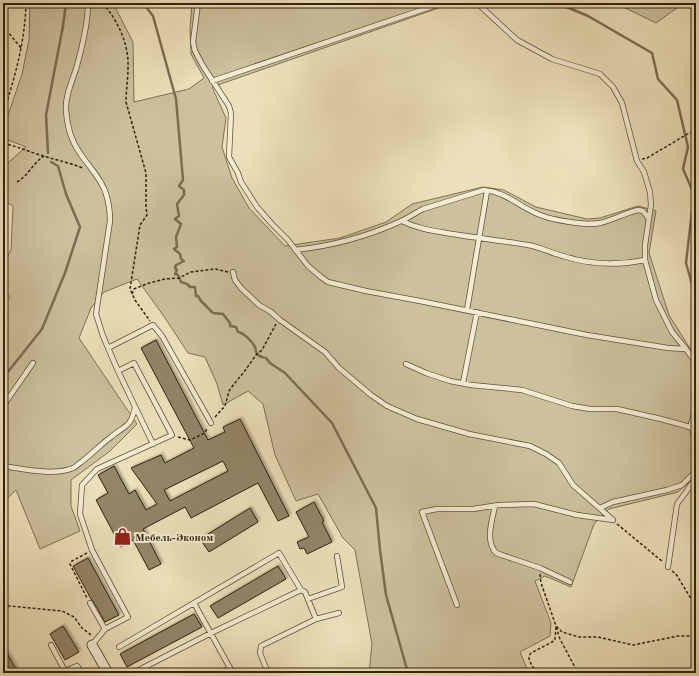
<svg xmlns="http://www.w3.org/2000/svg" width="699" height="676" viewBox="0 0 699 676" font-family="'Old Standard TT',serif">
<defs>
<filter id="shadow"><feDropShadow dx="2" dy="-2" stdDeviation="1" flood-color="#0004"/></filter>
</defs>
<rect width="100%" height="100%" fill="#ece0ba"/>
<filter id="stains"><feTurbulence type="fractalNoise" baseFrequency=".005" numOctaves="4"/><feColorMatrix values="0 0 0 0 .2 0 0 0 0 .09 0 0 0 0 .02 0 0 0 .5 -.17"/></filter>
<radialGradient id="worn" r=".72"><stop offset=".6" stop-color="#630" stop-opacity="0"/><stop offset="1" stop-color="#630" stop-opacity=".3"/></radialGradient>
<!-- green -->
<path fill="#ccc09d" stroke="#7e7155" d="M 30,3 L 113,3 L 133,42 L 134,102 L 189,89 L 204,78 L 191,54 L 190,29 L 192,3 L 453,3 L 212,87 L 226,118 L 222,147 L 232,178 L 249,208 L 285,246 L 340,238 L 386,222 L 412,204 L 483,187 L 504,190 L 536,207 L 587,219 L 600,218 L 638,206 L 656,211 L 649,253 L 669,315 L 696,358 L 696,416 L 694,422 L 696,427 L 696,476 L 678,492 L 609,509 L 594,524 L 571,587 L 545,576 L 535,581 L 551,623 L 550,636 L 520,652 L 529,673 L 369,673 L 372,644 L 355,550 L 343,538 L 318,494 L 296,501 L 275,455 L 263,404 L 248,391 L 223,405 L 217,384 L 205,357 L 188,353 L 163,315 L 137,279 L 104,292 L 91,308 L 79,338 L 137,424 L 110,451 L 71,480 L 71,506 L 80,531 L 40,549 L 16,490 L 3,502 L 3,307 L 10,297 L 3,289 L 3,264 L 11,250 L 13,206 L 3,200 L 3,167 L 26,147 L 3,138 L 3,130 L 22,74 L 29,40 Z
M 615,3 L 684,3 L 656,23 Z"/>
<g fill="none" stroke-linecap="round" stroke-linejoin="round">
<!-- stream -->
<path stroke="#7b6d51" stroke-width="2.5" d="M 143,3 L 153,16 L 176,99 L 183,180 L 179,186 L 184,190 L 184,195 L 177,204 L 179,216 L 175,219 L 181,224 L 176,237 L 177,247 L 174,249 L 180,254 L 181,259 L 184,261 L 176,265 L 175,268 L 177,270 L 175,274 L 178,275 L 181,282 L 187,284 L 190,287 L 195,287 L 196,296 L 198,296 L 201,301 L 213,313 L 223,314 L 230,323 L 230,326 L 236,327 L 238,332 C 244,333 252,341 255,347 C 256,350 256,352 257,354 C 259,357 263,357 266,358 L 270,363 L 285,373 L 332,423 L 376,508 L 380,550 L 386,595 L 408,673
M 557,3 L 588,16 L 652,53 L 658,79 L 677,100 L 688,147 L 683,169 L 694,194 L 686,263 L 694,291 L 696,311
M 48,153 L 46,115 L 63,26 L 66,3
M 3,378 L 42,329 L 65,273 L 80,227 L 66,194 L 58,166 L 51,162"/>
</g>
<!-- building -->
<path fill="#928567" stroke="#31220d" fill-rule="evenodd" filter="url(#shadow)" d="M 156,340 L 208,440 L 225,432 L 223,427 L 240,419 L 289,516 L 278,521 L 258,483 L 191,518 L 185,507 L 143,529 L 161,564 L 149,570 L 133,540 L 121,547 L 96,500 L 108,493 L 98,475 L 114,466 L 129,494 L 135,490 L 146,510 L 157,504 L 131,468 L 161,455 L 165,463 L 194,448 L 141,348 ZM 223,461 L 228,471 L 170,501 L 164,490 Z
M 314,502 L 324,521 L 322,522 L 332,542 L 307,554 L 304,548 L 300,549 L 297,542 L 309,537 L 296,512 Z
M 250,508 L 258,522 L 209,552 L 200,539 Z
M 88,558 L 119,615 L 105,622 L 93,601 L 91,599 L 73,566 Z
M 278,566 L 286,579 L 218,618 L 210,606 Z
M 194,614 L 202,627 L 127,667 L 120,654 Z
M 63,626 L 79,652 L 65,660 L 50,634 Z
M 3,646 L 18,673 L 3,673 Z"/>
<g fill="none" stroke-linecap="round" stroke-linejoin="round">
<defs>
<path id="lane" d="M 88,3 C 88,25 82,48 76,69 C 72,82 65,96 66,110 C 67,125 71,141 80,153 C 88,166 102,179 106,194 C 109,203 110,212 110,221 L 96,314 L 103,336 L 118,371
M 198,3 L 193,42 L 195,51 L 203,66 L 229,106 L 231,113 L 229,157 L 238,173 L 241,182 L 257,207 L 272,224 L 288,240 L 308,266 L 321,277 L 328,282 L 366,291 L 420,301 L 587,335 L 668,348 L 686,349 L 696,363
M 477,3 L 517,40 L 552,59 L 600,74 L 613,87 L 622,103 L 637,161 L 644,172 L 650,192 L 651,205 L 645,245 L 645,260
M 212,81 L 442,3
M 402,221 C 418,229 435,231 452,234 C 477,238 503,241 528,245 C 540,247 551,253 563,256 C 591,265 616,266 645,260 L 656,300 L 672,332 L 686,349
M 295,250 C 331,246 366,237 399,222 C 407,219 415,213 423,209 L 484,190 C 507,192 519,207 540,215 C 553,220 586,226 600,223 C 613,220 625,213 638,210 L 643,211 L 649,219
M 233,272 L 235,280 L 241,288 L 259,305 L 271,312 L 280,320 L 325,352 L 339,368 L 371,395 L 387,406 L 417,419 L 469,434 L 530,446 L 546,454 L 559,463 L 573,485 L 613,520
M 467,310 L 487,191
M 108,348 L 153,325 L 162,336 L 211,423
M 406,364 L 426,373 L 450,381 L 471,385 L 522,390 L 572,406 L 590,409 L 617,409 L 661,419 L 690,427
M 463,383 L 477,312
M 3,406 L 33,363
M 696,409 C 690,425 689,424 696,440
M 3,466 C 23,469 54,476 73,468 C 76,467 78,464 80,463 C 91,455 100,445 111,437 C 125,425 131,428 135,407
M 495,506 C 492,520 485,541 496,553 L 540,568 L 570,582
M 600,508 L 613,502 L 667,490 L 682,485 L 696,471
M 668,567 L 677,504 L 686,492 L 696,477
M 308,599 L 342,587 L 337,556
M 90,603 L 105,629
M 194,603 L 230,668 L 220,673
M 457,605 L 422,512 L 437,509 L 473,509 L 499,505 L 534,504 L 577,515 L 613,520
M 316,619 L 339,613
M 51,645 L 65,671 L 77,666 L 82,673
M 92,645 L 105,629 L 128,617 L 92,550 L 80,514 L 82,485 L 97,469 L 172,435 L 134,363 L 118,371 L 153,444
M 119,647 L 279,553 L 301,590 L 305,592 L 316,619 L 261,646 L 260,653 L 268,673
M 133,673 L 211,633 L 301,590"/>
<path id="street" d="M 92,645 L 108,673"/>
</defs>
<!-- lane casing -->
<use href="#lane" stroke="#605238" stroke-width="6"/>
<!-- street casing -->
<use href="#street" stroke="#605238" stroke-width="11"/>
<!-- path -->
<path stroke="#31220d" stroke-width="1.5" stroke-dasharray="3 2" stroke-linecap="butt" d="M 103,3 C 118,22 129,43 128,68 C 128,79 126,90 126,102 L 146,173 L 146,207 L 147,215 L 140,225 L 130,289 L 135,300 L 150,321
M 3,26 L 21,48
M 3,114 C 15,77 25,42 26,3
M 3,143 C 15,146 25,150 37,154 C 52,159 67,162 83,168
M 642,159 L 647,158 L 696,129
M 17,182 C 28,176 33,163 44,156
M 132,294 L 134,289 L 149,283 L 165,279 L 179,278 L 191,272 L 215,269 L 228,272
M 215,417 L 225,406 L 229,391 L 234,384 L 244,372 L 256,355 L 262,350 L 276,324
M 178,437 L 190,440 L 205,433 L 207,428
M 617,524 L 663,562
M 87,553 L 72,561 L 70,564 L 87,598
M 672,571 L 676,574 L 696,607
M 540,574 L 541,583 L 556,626 L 562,632 L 579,637 L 598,637 L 633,645 L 678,636 L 696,636
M 3,604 L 9,606 L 62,611 L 74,617 L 82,628 L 91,635
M 556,627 L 560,639 L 578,673
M 537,673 C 534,667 525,659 531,653 L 554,641 L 555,639 L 556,626"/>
<!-- lane -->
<use href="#lane" stroke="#f3ebd2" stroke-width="4.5"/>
<!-- street -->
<use href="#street" stroke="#f3ebd2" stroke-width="9"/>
</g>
<!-- icons -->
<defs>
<symbol id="shop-bare" viewBox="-9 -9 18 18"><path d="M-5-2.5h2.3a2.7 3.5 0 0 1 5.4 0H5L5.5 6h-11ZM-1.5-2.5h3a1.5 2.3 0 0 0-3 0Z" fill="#8f2418" stroke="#f3ebd2" stroke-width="2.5" paint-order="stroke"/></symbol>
</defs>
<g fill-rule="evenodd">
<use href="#shop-bare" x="110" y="524" width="25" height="25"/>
</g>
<g text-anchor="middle" stroke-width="4" stroke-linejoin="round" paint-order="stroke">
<!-- poi labels -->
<g font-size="11" font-weight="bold" fill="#31220d" stroke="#f3ebd2" text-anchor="start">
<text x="135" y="541">Мебель-Эконом</text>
</g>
</g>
<!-- margin -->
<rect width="699" height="676" fill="none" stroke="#ece0ba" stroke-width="16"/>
<rect x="4" y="4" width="691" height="668" fill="none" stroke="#31220d" stroke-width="2"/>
<rect x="8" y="8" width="683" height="660" fill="none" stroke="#31220d"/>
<rect width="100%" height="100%" filter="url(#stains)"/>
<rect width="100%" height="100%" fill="url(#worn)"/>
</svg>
